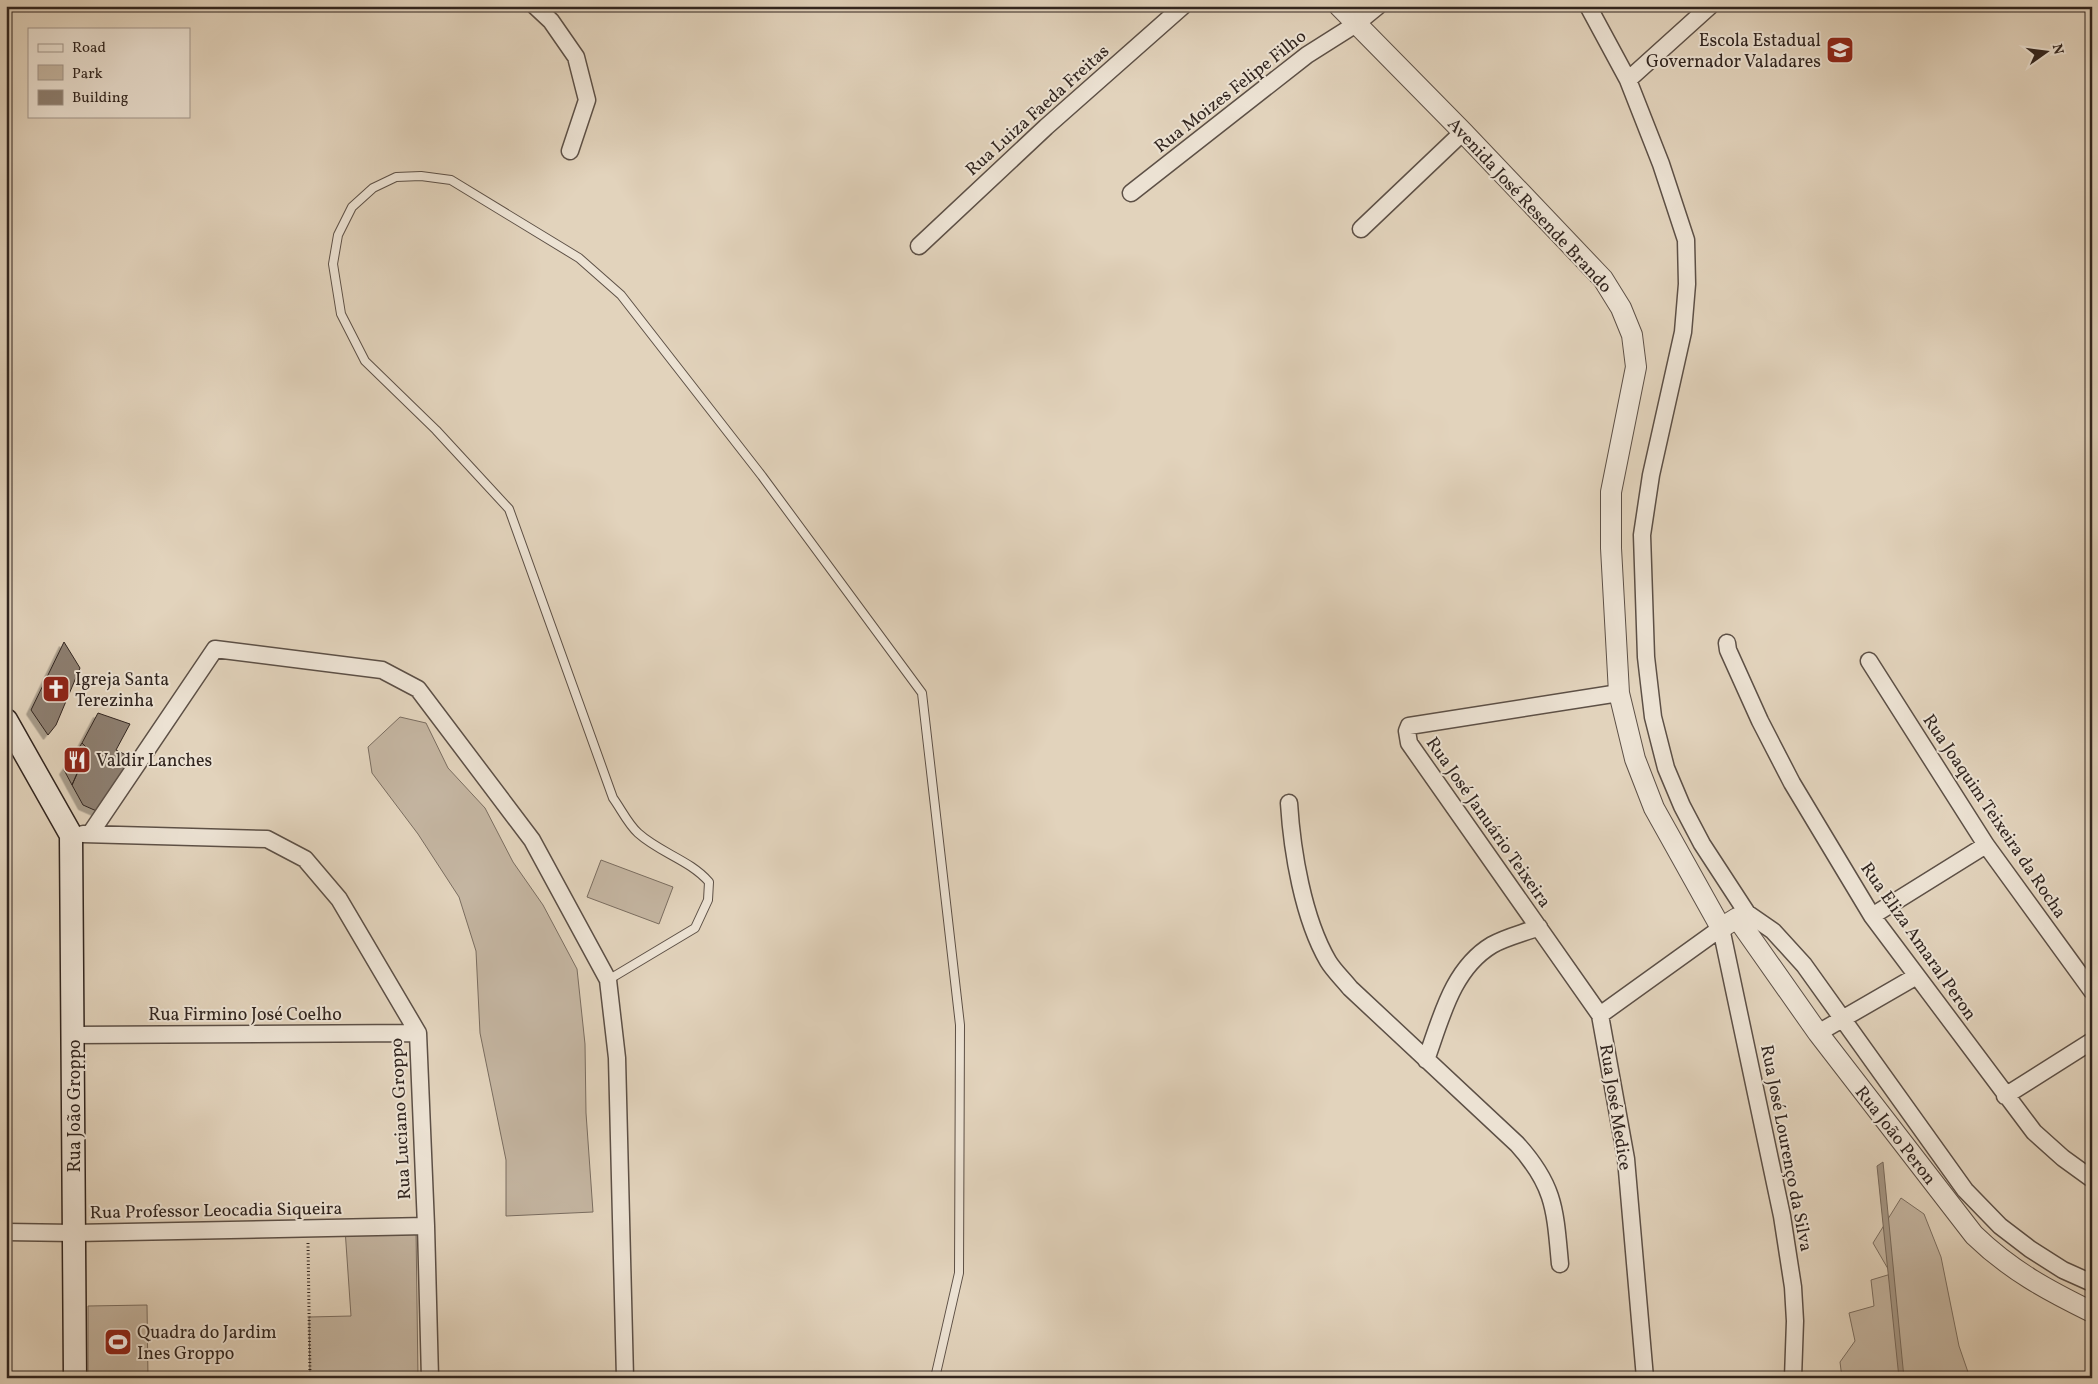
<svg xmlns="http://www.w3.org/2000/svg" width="2098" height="1384" viewBox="0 0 2098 1384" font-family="Vollkorn,serif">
<defs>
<filter id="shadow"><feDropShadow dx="-4.5" dy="4.5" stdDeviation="0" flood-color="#0004"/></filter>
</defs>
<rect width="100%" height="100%" fill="#e2d3bc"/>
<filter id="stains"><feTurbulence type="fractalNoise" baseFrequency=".004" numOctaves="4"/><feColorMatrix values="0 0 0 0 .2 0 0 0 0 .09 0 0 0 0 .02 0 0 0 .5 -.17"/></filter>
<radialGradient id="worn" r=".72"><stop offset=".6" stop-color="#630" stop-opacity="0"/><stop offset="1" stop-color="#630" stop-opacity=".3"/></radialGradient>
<!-- green -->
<path fill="#c4b5a1" stroke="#7a6d60" d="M 400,717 L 426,723 L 448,768 L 485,808 L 513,862 L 543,905 L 577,969 L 585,1044 L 586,1113 L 593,1212 L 506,1216 L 506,1160 L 480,1033 L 476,951 L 459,897 L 418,834 L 372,773 L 368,747 Z
M 601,860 L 673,887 L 659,924 L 587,897 Z
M 1901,1198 L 1924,1214 L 1941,1257 L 1959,1346 L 1970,1378 L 1842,1378 L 1840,1362 L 1855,1341 L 1849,1313 L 1874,1306 L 1871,1280 L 1891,1274 L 1873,1243 Z
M 345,1229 L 416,1229 L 418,1378 L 310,1378 L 309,1317 L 351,1316 Z
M 147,1305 L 148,1378 L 88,1378 L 88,1306 Z"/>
<!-- water -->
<path fill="#a69887" stroke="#776a5d" d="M 1883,1162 L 1904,1378 L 1899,1378 L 1877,1166 Z"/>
<!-- building -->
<path fill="#8d7f71" stroke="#31251f" filter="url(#shadow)" d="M 64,642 L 80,668 L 56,725 L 48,735 L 31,710 Z
M 98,713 L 130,724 L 116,750 L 132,758 L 101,813 L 83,805 L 72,785 L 88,749 L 82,743 Z
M 82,743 L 88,749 L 72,785 L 64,770 Z"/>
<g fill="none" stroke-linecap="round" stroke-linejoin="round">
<defs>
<path id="service" d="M 608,980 L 695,928 L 708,900 L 709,882 C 690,860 660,853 638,833 C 628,824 621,809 613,798 L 509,509 L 436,430 L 365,361 L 341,314 L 333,264 L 338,235 L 352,207 L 373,188 L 396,177 L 421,176 L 451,180 L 579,258 L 621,295 L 762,476 L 922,693 L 960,1025 L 959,1273 L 935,1378"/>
<path id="minor" d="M 535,6 L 551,21 L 576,57 L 587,100 L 570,151
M 1588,6 L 1628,80 L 1661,164 L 1686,240 L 1687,284 L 1683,332 L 1651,475 L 1642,535 L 1646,657 L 1653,717 L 1666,768 L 1682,806 L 1702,844 L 1747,913 L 1773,931 L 1804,965 L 1965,1190 L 2000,1226 L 2030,1249 L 2063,1270 L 2092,1283
M 1628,80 L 1710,6
M 1131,193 L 1307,55 L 1356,24 L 1378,6
M 1361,229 L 1463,132
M 919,246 L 1046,127 L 1183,6
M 1727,643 L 1728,650 L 1760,721 L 1792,783 L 1872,916 L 2034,1132 L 2063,1158 L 2092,1179
M 1869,661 L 1986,845 L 2092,991
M 1619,693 L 1409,726 L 1407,731 L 1409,743 L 1600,1015 L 1626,1159 L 1645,1378
M 1289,803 C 1292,851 1303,918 1328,961 C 1334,971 1343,979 1350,988 L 1517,1144 C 1555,1186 1555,1210 1560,1264
M 83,834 L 267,839 L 305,859 L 339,899 L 418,1033 L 426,1226 L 430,1378
M 90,834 L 215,649 L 382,670 L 418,689 L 532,840 L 608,980 L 617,1058 L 625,1378
M 1872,916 L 1986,845
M 1600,1015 L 1721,928 L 1782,1216 L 1793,1287 L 1795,1321 L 1793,1378
M 1818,1033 L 1915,977
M 73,1035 L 418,1033
M 1426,1060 C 1441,1019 1452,969 1492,945 C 1506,937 1524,933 1539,927
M 2005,1096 L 2092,1041
M 6,1232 L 74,1233 L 426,1226"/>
<path id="tertiary" d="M 1339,6 L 1463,132 L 1603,279 L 1621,308 L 1632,335 L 1636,367 L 1611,492 L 1611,548 L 1619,693 L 1635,759 L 1654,808 L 1721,928 L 1737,918 L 1818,1033 L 1974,1235 C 2010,1270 2047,1290 2092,1312"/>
<path id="secondary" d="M 6,720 L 71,835 L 75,1378"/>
</defs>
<!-- service casing -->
<use href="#service" stroke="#5d5046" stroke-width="10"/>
<!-- minor casing -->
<use href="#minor" stroke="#5d5046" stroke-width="19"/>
<!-- tertiary casing -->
<use href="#tertiary" stroke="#5d5046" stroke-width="22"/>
<!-- secondary casing -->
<use href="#secondary" stroke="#31251f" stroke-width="25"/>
<!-- path -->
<path stroke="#31251f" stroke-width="3" stroke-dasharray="1 2.5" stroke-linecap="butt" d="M 308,1243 L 310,1378"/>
<!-- service -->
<use href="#service" stroke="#ece2d3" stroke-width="8"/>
<!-- minor -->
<use href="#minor" stroke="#ece2d3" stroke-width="16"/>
<!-- tertiary -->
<use href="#tertiary" stroke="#ece2d3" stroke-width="20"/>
<!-- secondary -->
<use href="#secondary" stroke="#ece2d3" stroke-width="22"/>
</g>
<!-- icons -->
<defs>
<symbol id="school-square" viewBox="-11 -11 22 22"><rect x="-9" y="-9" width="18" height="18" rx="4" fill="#8f2418" stroke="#ece2d3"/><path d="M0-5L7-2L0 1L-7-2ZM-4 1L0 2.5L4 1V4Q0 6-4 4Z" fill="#fff"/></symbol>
<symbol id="church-square" viewBox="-11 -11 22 22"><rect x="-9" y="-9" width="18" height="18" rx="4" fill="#8f2418" stroke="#ece2d3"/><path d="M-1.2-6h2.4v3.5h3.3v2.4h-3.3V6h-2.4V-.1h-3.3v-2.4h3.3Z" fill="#fff"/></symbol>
<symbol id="restaurant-square" viewBox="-11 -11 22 22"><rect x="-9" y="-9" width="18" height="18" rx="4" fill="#8f2418" stroke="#ece2d3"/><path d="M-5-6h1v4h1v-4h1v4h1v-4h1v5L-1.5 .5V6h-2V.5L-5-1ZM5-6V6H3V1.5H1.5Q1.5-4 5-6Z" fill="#fff"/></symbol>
<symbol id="stadium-square" viewBox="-11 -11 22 22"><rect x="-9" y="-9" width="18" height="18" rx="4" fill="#8f2418" stroke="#ece2d3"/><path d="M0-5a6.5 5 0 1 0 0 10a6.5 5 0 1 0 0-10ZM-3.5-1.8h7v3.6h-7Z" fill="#fff"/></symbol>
</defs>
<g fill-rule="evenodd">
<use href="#school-square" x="1824" y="34" width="32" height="32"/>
<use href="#church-square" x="40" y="673" width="32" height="32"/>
<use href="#restaurant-square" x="61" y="744" width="32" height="32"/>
<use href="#stadium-square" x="102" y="1326" width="32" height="32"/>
</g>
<g text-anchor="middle" stroke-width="4" stroke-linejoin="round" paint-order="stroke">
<!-- poi labels -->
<g font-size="18" fill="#31251f" stroke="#ece2d3" text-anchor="start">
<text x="1821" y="46" text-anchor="end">Escola Estadual<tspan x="1821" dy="21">Governador Valadares</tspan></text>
<text x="75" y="685">Igreja Santa<tspan x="75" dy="21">Terezinha</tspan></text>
<text x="96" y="766">Valdir Lanches</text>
<text x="137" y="1338">Quadra do Jardim<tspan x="137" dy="21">Ines Groppo</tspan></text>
</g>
<!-- street labels -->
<g font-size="18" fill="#31251f" stroke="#ece2d3">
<text transform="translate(1230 91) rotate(-38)" y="6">Rua Moizes Felipe Filho</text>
<text transform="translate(1037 110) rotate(-42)" y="6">Rua Luiza Faeda Freitas</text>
<text transform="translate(1530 205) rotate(47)" y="6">Avenida José Resende Brando</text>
<text transform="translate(1995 816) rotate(56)" y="6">Rua Joaquim Teixeira da Rocha</text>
<text transform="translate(1489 822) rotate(55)" y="6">Rua José Januário Teixeira</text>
<text transform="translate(1919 941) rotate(55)" y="6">Rua Eliza Amaral Peron</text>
<text x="245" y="1020">Rua Firmino José Coelho</text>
<text transform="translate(74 1106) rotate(-90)" y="6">Rua João Groppo</text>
<text transform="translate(1616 1107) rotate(81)" y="6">Rua José Medice</text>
<text transform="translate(400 1119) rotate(-93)" y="6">Rua Luciano Groppo</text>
<text transform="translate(1896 1135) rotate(52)" y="6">Rua João Peron</text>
<text transform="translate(1787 1148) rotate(79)" y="6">Rua José Lourenço da Silva</text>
<text transform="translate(216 1210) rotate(-1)" y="6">Rua Professor Leocadia Siqueira</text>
</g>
</g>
<!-- margin -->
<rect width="2098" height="1384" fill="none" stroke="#e2d3bc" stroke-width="25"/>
<rect x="8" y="8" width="2083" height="1369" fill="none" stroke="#31251f" stroke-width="2.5"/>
<rect x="12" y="12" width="2073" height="1359" fill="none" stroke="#31251f"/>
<!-- legend -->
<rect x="28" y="28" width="162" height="90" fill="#ece2d3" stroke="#a1968b"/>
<rect x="38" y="44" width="25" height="8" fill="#ece2d3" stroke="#a1968b"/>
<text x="72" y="52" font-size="15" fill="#31251f">Road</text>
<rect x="38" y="65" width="25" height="15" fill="#c4b5a1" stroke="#a1968b"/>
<text x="72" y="78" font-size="15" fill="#31251f">Park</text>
<rect x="38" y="90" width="25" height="15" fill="#8d7f71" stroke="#a1968b"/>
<text x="72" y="102" font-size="15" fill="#31251f">Building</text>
<!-- north arrow -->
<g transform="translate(2046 52) rotate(76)" stroke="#ece2d3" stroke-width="4" paint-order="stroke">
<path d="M0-4L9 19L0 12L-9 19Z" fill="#31251f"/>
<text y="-8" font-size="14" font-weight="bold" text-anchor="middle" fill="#31251f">N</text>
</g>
<rect width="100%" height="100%" filter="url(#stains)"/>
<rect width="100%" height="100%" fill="url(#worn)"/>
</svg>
